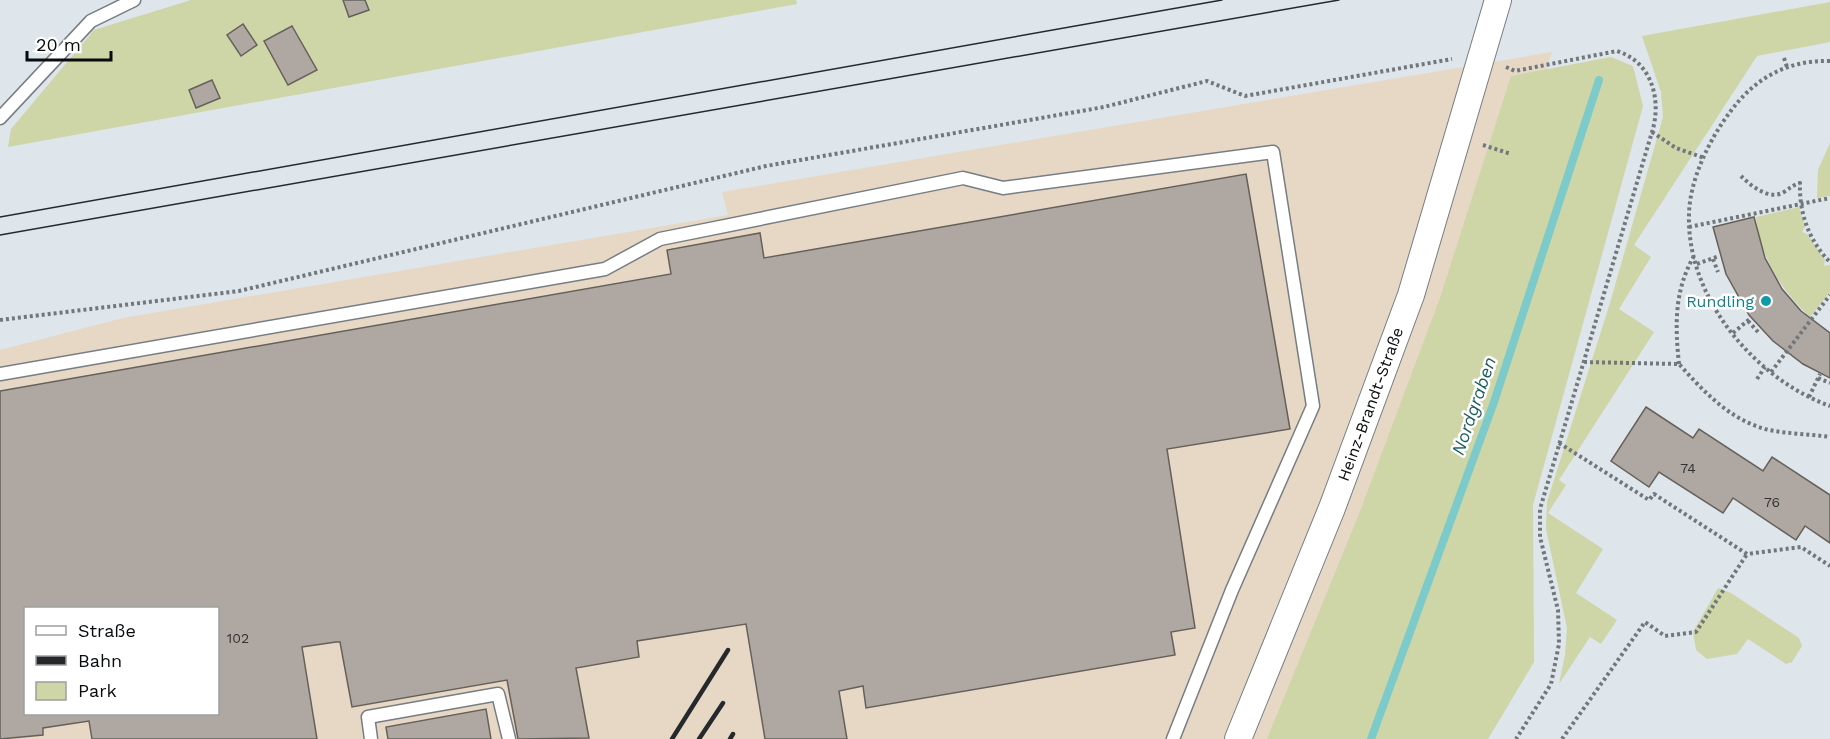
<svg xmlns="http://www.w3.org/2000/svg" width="1830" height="739" viewBox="0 0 1830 739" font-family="'Work Sans',sans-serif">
<rect width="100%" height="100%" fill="#dee5eb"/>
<!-- commercial -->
<path fill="#e6d8c5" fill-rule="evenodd" d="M 1552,52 L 1450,363 L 1304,739 L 0,739 L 0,350 L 123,318 L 728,215 L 722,192 ZM 26,608 L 218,608 L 218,714 L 26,714 Z"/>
<!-- green -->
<path fill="#ced5a7" d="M 191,0 L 796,0 L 797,4 L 8,147 L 11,129 L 94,30 Z
M 1830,2 L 1830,42 L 1757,56 L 1634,245 L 1651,257 L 1619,309 L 1654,332 L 1559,480 L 1566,485 L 1548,513 L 1603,549 L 1576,593 L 1617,620 L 1601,644 L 1590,637 L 1559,684 L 1565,655 L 1567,628 L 1546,529 L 1547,502 L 1610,303 L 1663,117 L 1661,92 L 1642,36 Z
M 1611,57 L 1633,66 L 1643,106 L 1533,505 L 1534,662 L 1488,739 L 1267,739 L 1359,514 L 1440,298 L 1511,76 Z
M 1830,143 L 1830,196 L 1817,198 L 1818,170 Z
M 1799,207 L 1805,227 L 1802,232 L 1807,234 L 1825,260 L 1824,266 L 1830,265 L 1830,292 L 1810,317 C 1781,290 1760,257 1756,217 Z
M 1718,588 L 1731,593 L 1799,638 L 1802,646 L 1792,662 L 1786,664 L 1748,639 L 1737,654 L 1707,659 L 1696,650 L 1693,632 Z"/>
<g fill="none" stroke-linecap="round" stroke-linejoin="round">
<!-- stream -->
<path stroke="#7dcaca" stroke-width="8" d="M 1371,739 L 1494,402 L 1599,80"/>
</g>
<!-- building -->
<path fill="#afa8a2" stroke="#66605a" stroke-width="1.5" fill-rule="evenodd" d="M 343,0 L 365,0 L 369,10 L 349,17 Z
M 243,24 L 257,45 L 241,56 L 227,35 Z
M 292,26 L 317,70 L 288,85 L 264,41 Z
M 212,80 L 220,98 L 196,108 L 189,90 Z
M 1246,174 L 1290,429 L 1167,449 L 1195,628 L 1171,632 L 1175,655 L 866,708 L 863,686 L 839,691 L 847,739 L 765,739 L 746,624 L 637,641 L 639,657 L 576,668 L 589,738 L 518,739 L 507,680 L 352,707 L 340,642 L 336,642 L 302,647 L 317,739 L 92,739 L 89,721 L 43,728 L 43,735 L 0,739 L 0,391 L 671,274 L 667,250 L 760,233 L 764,258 ZM 26,608 L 218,608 L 218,714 L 26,714 Z
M 1754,217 L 1765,258 L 1782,289 L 1801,311 L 1830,333 L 1830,378 L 1803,364 L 1773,341 L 1749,315 L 1726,274 L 1713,227 Z
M 1646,407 L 1693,438 L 1699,429 L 1763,471 L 1772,457 L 1830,495 L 1830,543 L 1805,526 L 1796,540 L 1733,498 L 1723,513 L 1659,472 L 1649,487 L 1611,461 Z
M 486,709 L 491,739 L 388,739 L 386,727 Z"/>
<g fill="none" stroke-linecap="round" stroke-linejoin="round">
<defs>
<path id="lane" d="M 0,118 L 91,21 L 134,0
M 0,374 L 605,269 L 660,239 L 963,178 L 1003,188 L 1273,152 L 1313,406 L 1232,590 L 1173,739
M 371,739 L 368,717 L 498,694 L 509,739"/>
<path id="street" d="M 1238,739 L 1332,508 L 1411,295 L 1498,0"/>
</defs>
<!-- lane casing -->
<use href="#lane" stroke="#777d83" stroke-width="15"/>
<!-- street casing -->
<use href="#street" stroke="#777d83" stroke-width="28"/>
<!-- path -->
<path stroke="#72777b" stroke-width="4" stroke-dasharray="3 3" stroke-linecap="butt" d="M 1784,58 L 1787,67
M 1830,61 C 1787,60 1755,78 1730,112 C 1709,140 1689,181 1689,216 C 1687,298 1755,379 1830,406
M 1506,67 L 1515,71 L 1617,51 C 1652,62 1662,100 1652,132 L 1540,509 L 1540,537 L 1558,610 L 1559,644 L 1551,684 L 1516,739
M 1652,132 L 1676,148 L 1704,158
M 1483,145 L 1511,154
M 1741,176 C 1750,185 1769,201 1784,192 C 1790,188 1793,185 1800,183 C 1799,213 1809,241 1830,262
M 1689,227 L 1830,198
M 1713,259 L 1718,272
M 1697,264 L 1719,256
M 0,320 L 239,291 L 766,166 L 1104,107 L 1207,81 L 1245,96 L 1452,59
M 1748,321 L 1758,332
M 1733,333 L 1752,317
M 1584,362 L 1679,364 C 1704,392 1731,421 1769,430 C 1789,434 1810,434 1830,437
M 1679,364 C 1675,325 1674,291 1694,256
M 1771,372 L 1830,295
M 1818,378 L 1830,383
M 1757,379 L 1765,367
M 1809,397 L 1820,374
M 1559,443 L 1649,500 L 1654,494 L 1747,554 L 1801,547 L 1830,566
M 1562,739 L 1645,622 L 1665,636 L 1696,632 L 1747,554"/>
<!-- lane -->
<use href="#lane" stroke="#fff" stroke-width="12"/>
<!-- street -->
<use href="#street" stroke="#fff" stroke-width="26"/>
<!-- tram -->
<path stroke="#26292c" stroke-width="1.5" d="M 0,217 L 1222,0
M 0,235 L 1339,0"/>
<!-- rail -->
<path stroke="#26292c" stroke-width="4.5" d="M 672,739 L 728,650
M 699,739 L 723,703
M 730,739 L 733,734"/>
</g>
<!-- markers -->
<circle fill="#0f9aa8" stroke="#fff" stroke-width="2" cx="1766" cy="301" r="6"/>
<g text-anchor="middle" stroke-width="5" stroke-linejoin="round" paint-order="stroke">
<!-- number labels -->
<g font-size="14" fill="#323333">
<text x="1688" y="473">74</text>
<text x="1772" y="507">76</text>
<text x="238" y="643">102</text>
</g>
<!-- culture labels -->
<g font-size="16" fill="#0d838f" stroke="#fff" text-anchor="end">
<text x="1754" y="307">Rundling</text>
</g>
<!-- street labels -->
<g font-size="16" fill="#090c0e" stroke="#fff">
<text transform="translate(1370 404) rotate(-70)" y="6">Heinz-Brandt-Straße</text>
</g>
<!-- water labels -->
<g font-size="18" font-style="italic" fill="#1b5d5d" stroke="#fff">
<text transform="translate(1474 406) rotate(-71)" y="6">Nordgraben</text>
</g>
</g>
<!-- legend -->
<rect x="24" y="607" width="195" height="108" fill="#ffffff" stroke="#9d9e9f" stroke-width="1.5"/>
<rect x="36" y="626" width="30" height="9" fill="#ffffff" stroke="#9d9e9f" stroke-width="1.5"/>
<text x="78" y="637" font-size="18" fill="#090c0e">Straße</text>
<rect x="36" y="656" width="30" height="9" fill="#26292c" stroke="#9d9e9f" stroke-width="1.5"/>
<text x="78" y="667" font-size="18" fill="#090c0e">Bahn</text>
<rect x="36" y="682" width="30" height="18" fill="#ced5a7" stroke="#9d9e9f" stroke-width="1.5"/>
<text x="78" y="697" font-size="18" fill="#090c0e">Park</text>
<!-- scale -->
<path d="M27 51v9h84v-9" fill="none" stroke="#090c0e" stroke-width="3"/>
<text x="36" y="51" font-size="18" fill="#090c0e" stroke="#ffffff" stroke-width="4.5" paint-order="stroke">20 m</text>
</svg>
